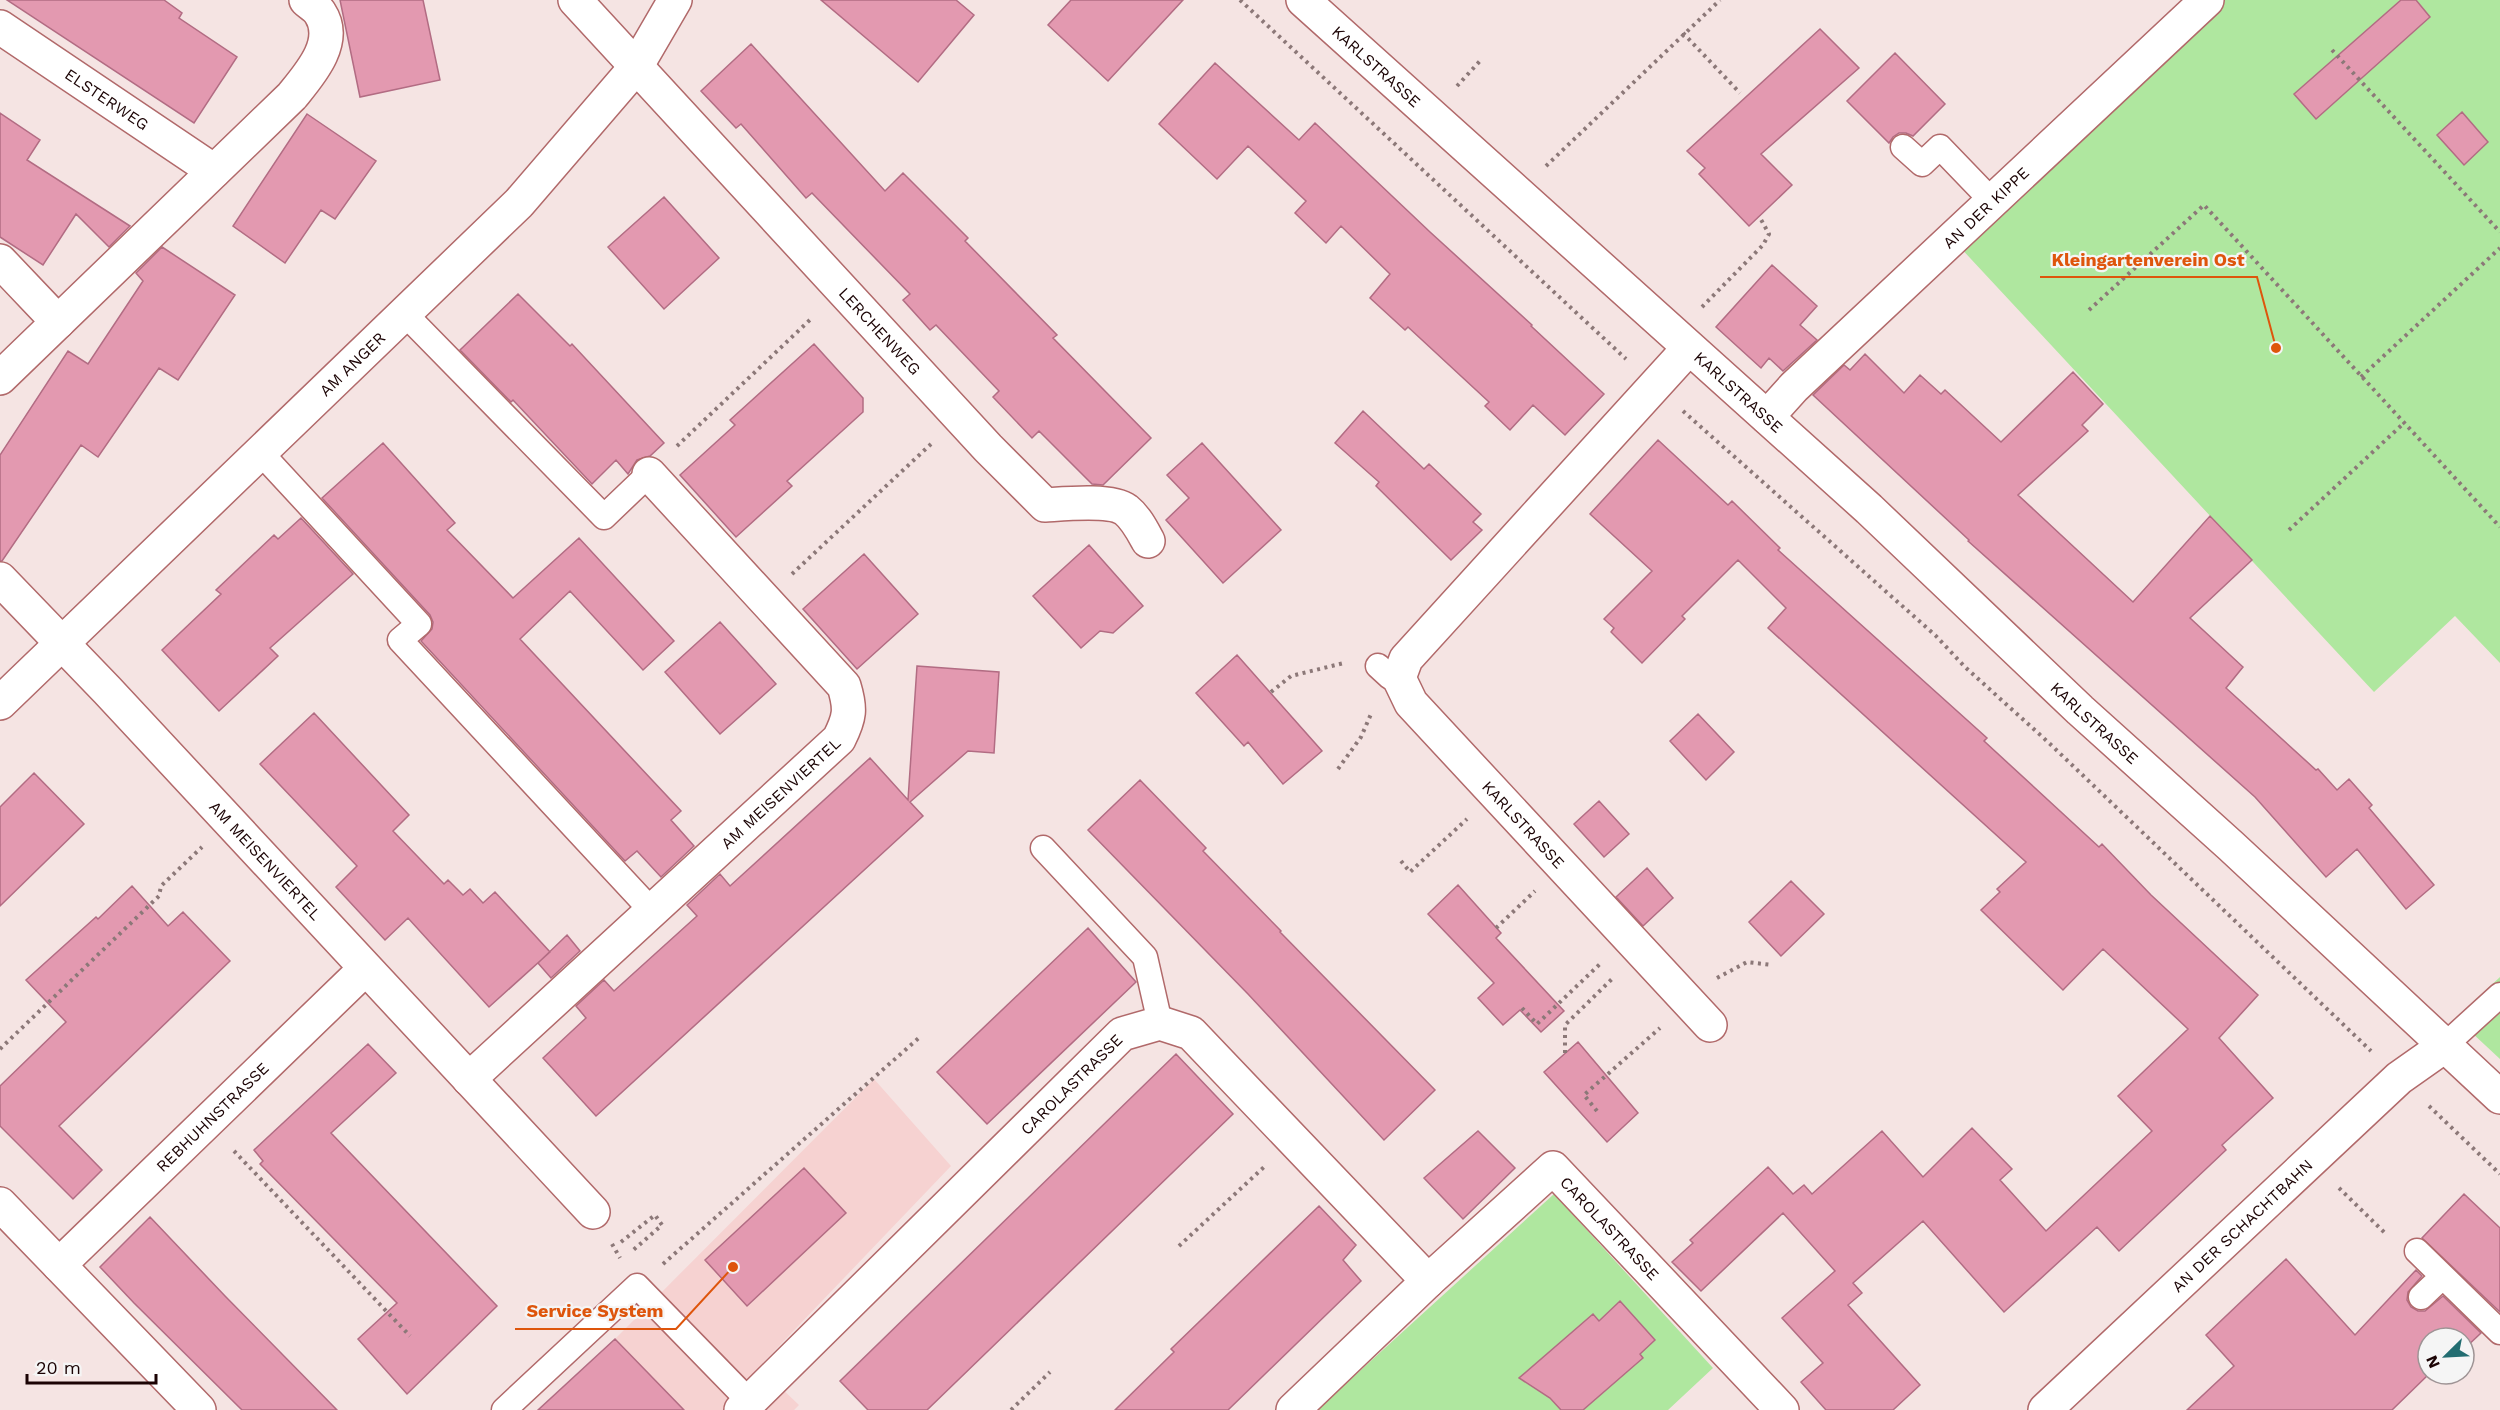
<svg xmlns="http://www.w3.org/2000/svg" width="2500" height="1410" viewBox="0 0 2500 1410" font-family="'Work Sans',sans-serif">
<rect width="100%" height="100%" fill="#f5e4e3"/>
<!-- built -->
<path fill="#f6d2d1" d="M 874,1079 L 951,1166 L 759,1367 L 799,1405 L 794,1410 L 539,1410 L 615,1339 Z"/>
<!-- green -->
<path fill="#afe79f" d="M 2220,0 L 2500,0 L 2500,663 L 2455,616 L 2374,692 L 1957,244 Z
M 2500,977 L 2500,1059 L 2456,1018 Z
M 1554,1194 L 1713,1368 L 1668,1410 L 1317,1410 Z"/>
<!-- building -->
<path fill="#e399b0" stroke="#b26c83" stroke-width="1.5" d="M 7,0 L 164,0 L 182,13 L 179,18 L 237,57 L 194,123 Z
M 340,0 L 423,0 L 440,80 L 360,97 Z
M 821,0 L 956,0 L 974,15 L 918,82 Z
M 1071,0 L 1183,0 L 1108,81 L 1048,25 Z
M 2401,0 L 2416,0 L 2430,17 L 2316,119 L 2294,94 Z
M 1820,29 L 1859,68 L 1761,154 L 1792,185 L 1749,226 L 1699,174 L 1705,168 L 1687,151 Z
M 751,44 L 885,191 L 903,173 L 968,238 L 965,241 L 1057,335 L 1053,338 L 1151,438 L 1103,485 L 1092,484 L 1039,431 L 1032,438 L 993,397 L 999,391 L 936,325 L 930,330 L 903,300 L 910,294 L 812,193 L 806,198 L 741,124 L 736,128 L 701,91 Z
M 1895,53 L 1945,104 L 1913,136 L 1906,133 L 1899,133 L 1893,137 L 1889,143 L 1847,101 Z
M 1215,63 L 1299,140 L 1315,123 L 1430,232 L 1532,325 L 1531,326 L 1604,394 L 1565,435 L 1533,405 L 1510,430 L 1485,406 L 1489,402 L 1408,327 L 1405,330 L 1370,298 L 1390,274 L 1341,226 L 1326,243 L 1295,213 L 1306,201 L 1248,146 L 1217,179 L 1159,124 Z
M 2462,112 L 2488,142 L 2464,165 L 2437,135 Z
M 0,113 L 40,140 L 27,160 L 130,226 L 109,247 L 76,214 L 43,265 L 0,237 Z
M 307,114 L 376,161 L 335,219 L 321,210 L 285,263 L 233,226 Z
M 664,197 L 719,258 L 664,309 L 608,247 Z
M 162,247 L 235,295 L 178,380 L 159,368 L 98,457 L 81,445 L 2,561 L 0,561 L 0,455 L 68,351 L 88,364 L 143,281 L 136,273 Z
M 1772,265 L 1817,306 L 1800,325 L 1817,340 L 1783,371 L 1769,358 L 1761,368 L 1716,327 Z
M 518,294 L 570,346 L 572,344 L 664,443 L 650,456 L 637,460 L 628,474 L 616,460 L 592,484 L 513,400 L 511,402 L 460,350 Z
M 814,344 L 863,398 L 863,412 L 787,481 L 792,486 L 736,537 L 680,475 L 735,425 L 730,420 Z
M 1865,354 L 1904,393 L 1920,375 L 1941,394 L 1945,390 L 2001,442 L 2073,372 L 2103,404 L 2082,425 L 2088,431 L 2018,495 L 2133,602 L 2210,516 L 2252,560 L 2190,618 L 2243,667 L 2226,688 L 2316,770 L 2318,769 L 2337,790 L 2349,779 L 2372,805 L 2369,808 L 2434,885 L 2406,909 L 2357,849 L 2326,877 L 2255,797 L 1968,541 L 1969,540 L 1813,395 L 1844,365 L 1850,370 Z
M 1363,411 L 1424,469 L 1429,464 L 1481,514 L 1473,522 L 1482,530 L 1451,560 L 1376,486 L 1379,482 L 1335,443 Z
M 1658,440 L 1728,505 L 1732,501 L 1780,548 L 1778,550 L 1987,738 L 1984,741 L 2099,847 L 2102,844 L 2151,895 L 2258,995 L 2219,1038 L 2273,1098 L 2222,1145 L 2226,1150 L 2119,1251 L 2097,1227 L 2004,1312 L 1923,1221 L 1853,1283 L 1862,1293 L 1848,1305 L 1920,1385 L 1893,1410 L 1826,1410 L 1801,1382 L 1823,1363 L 1782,1318 L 1835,1271 L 1783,1213 L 1701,1291 L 1672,1262 L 1693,1243 L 1690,1240 L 1768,1167 L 1793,1194 L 1804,1185 L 1812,1194 L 1882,1131 L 1923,1177 L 1972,1128 L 2012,1169 L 2000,1180 L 2046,1231 L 2152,1131 L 2118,1096 L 2188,1029 L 2103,949 L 2063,990 L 1981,910 L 2000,892 L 1997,889 L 2026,862 L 1768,628 L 1786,608 L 1738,560 L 1682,616 L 1685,619 L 1642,663 L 1611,632 L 1614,628 L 1604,619 L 1652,571 L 1590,514 Z
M 383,443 L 455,523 L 447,530 L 513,598 L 579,538 L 674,641 L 643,670 L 570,591 L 520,639 L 681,811 L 671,820 L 694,846 L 661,877 L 637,851 L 625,861 L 421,641 L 432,629 L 433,622 L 430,615 L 322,498 Z
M 1202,443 L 1281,530 L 1223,583 L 1166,520 L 1189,498 L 1167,475 Z
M 301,518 L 353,574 L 270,648 L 278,656 L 219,711 L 162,650 L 221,594 L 216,590 L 274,535 L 278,539 Z
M 1089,545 L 1143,606 L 1113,633 L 1100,631 L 1081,648 L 1033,596 Z
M 864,554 L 918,614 L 857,669 L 803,609 Z
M 720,622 L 776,684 L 720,734 L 665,672 Z
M 1237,655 L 1322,751 L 1283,784 L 1248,742 L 1244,746 L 1196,693 Z
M 917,666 L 999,672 L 994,753 L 968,751 L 910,802 L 923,816 L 596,1116 L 543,1058 L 586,1018 L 576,1006 L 604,980 L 614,991 L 697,916 L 687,905 L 720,874 L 730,886 L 870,758 L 908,800 Z
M 314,713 L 409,815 L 393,831 L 444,884 L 448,880 L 463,895 L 470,889 L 483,903 L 495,892 L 550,952 L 489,1007 L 408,918 L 385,940 L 336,887 L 357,866 L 260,764 Z
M 1698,714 L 1734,752 L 1706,780 L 1670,741 Z
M 34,773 L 84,824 L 0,906 L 0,807 Z
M 1140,780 L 1206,848 L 1203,851 L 1281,931 L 1280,932 L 1435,1090 L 1384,1140 L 1248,994 L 1088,830 Z
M 1599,801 L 1629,834 L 1604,857 L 1574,824 Z
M 1647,868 L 1673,898 L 1643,926 L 1616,897 Z
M 1791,881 L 1824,914 L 1781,956 L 1749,922 Z
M 1458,885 L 1501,933 L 1496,938 L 1564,1011 L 1541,1032 L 1520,1010 L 1503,1025 L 1478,998 L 1494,983 L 1428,914 Z
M 132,886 L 168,926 L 183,912 L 230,961 L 59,1126 L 102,1170 L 73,1199 L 0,1126 L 0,1086 L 66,1022 L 26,980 L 96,917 L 98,919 Z
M 1088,928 L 1136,982 L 987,1124 L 937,1072 Z
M 567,935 L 580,951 L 551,978 L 538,963 Z
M 1578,1042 L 1638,1113 L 1607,1142 L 1544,1072 Z
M 368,1044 L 396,1073 L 331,1133 L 497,1306 L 407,1394 L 358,1339 L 397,1303 L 260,1164 L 263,1161 L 254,1150 Z
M 1176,1054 L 1233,1114 L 927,1410 L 868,1410 L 840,1381 Z
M 1478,1131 L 1515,1168 L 1463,1219 L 1424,1178 Z
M 804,1168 L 846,1213 L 747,1306 L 705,1260 Z
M 2464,1194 L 2500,1228 L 2500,1312 L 2422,1238 Z
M 1319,1206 L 1356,1245 L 1343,1260 L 1361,1281 L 1228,1410 L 1115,1410 L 1174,1352 L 1171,1349 Z
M 150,1217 L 225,1296 L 337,1410 L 242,1410 L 134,1303 L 100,1267 Z
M 2286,1259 L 2355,1335 L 2416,1270 L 2422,1276 L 2408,1292 L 2407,1300 L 2411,1307 L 2418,1311 L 2425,1311 L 2443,1296 L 2481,1333 L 2464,1349 L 2464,1338 L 2428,1338 L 2429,1374 L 2392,1410 L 2187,1410 L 2234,1366 L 2206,1335 Z
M 1620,1301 L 1655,1340 L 1640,1354 L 1643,1358 L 1583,1410 L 1561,1410 L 1550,1398 L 1519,1378 L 1593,1314 L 1599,1321 Z
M 615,1339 L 684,1410 L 538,1410 Z"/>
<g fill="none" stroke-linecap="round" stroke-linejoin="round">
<defs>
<path id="lane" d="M 1903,147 L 1922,164 L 1940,147 L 1992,201
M 404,313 L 604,517 L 649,474
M 260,452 L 419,624 L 400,640 L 652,911
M 1378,666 L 1390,677 L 1399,678
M 1043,848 L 1145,957 L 1160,1023
M 2443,1047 L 2500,995
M 2417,1251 L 2500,1332
M 2421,1297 L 2442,1277
M 504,1410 L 637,1286 L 750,1402"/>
<g id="street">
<path id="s1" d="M 575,0 L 988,448 L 1045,505 C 1063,504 1111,499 1126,510 C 1136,518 1142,530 1148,541"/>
<path id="s2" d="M 1303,0 L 1869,509 L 2080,710 L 2231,846 L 2500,1097"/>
<path id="s3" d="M 0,27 L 214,171"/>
<path d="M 0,261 L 58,322"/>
<path id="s4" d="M 1689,348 L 1406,659 L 1399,678 L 1411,703 L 1710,1025"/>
<path d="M 0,378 L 292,96 C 309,75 339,42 320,13 C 317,8 310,4 306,0"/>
<path id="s5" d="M 1767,417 L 1794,387 L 2207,0"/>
<path id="s6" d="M 0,579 L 107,690 L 593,1212"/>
<path id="s7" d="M 0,703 L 519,203 L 636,67 L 675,0"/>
<path id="s8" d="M 469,1079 L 839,739 C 850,717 851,709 844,686 L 649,474"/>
<path d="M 0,1204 L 199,1410"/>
<path id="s9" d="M 59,1265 L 365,969"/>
<path id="s10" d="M 741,1410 L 1122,1034 L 1160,1023 L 1191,1033 L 1428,1281"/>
<path id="s11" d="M 1293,1410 L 1428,1281 L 1553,1168 L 1782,1410"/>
<path id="s12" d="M 2045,1410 L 2399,1078 L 2443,1047"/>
</g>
</defs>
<!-- lane casing -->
<use href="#lane" stroke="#b1696a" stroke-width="27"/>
<!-- street casing -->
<use href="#street" stroke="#b1696a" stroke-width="36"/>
<!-- path -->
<path stroke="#8c7878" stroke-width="4" stroke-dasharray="3 4.5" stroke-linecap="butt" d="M 1240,0 L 1626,359
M 1683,33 L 1740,93
M 2332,50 L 2500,232
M 1457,86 L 1480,61
M 1546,166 L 1720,0
M 1702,307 L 1763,245 L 1769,234 L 1759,216
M 2089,310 L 2204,205 L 2500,527
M 2361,377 L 2500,248
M 1683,411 L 1936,636 L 1965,667 L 2048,742 L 2371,1051
M 677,446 L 813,317
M 2289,530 L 2404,423
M 792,574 L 931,444
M 1271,692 L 1291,676 L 1344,663
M 1338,769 L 1361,737 L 1371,714
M 1401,861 L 1410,872 L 1467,819
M 1496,928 L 1535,891
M 1717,978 L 1747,962 L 1772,965
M 1522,1008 L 1537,1024 L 1601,963
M 0,1049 L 159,896 L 161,886 L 202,847
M 1565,1053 L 1565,1025 L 1613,978
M 2429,1106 L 2500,1174
M 1597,1111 L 1584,1095 L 1660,1028
M 234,1151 L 410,1336
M 2339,1188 L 2387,1235
M 621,1242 L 655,1215 L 662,1225 L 631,1252
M 612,1244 L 620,1258
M 1179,1246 L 1264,1167
M 663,1264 L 921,1036
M 1011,1410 L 1050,1372"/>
<!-- lane -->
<use href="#lane" stroke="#fff" stroke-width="24"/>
<!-- street -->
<use href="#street" stroke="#fff" stroke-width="33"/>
</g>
<g text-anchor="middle" stroke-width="4.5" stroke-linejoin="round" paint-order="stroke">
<!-- street labels -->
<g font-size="16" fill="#1b0304" stroke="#f5f5f5">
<text dy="6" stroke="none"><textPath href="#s2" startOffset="99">KARLSTRASSE</textPath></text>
<text dy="6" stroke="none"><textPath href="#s3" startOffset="129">ELSTERWEG</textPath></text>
<text dy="6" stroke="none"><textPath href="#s5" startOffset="303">AN DER KIPPE</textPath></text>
<text dy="6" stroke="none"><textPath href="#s1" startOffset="450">LERCHENWEG</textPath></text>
<text dy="6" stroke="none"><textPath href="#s7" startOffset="489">AM ANGER</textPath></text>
<text dy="6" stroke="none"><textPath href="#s2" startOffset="586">KARLSTRASSE</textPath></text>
<text dy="6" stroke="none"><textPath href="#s2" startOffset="1072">KARLSTRASSE</textPath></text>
<text dy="6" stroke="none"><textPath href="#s8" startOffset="423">AM MEISENVIERTEL</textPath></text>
<text dy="6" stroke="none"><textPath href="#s4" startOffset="634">KARLSTRASSE</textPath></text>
<text dy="6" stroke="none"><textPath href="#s6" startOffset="387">AM MEISENVIERTEL</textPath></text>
<text dy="6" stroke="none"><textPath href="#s10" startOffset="464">CAROLASTRASSE</textPath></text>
<text dy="6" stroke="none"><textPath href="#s9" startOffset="213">REBHUHNSTRASSE</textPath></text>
<text dy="6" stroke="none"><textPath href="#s12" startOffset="270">AN DER SCHACHTBAHN</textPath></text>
<text dy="6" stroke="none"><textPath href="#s11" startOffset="438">CAROLASTRASSE</textPath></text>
</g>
</g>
<!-- callouts -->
<path fill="none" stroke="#de550c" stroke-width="2" d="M2276 348L2257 277H2040M733 1267L676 1329H515"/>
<g fill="#de550c" stroke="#f5f5f5" stroke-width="2">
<circle cx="2276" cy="348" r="6"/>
<circle cx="733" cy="1267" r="6"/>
</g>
<g font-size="18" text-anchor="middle" font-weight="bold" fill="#de550c" stroke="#f5f5f5" stroke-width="4.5" stroke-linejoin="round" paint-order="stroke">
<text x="2148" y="266">Kleingartenverein Ost</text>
<text x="595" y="1317">Service System</text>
</g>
<!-- north arrow -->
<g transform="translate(2446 1356) rotate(246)"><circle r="28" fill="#f5f5f5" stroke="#9e9495" stroke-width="1.5"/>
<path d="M0-4.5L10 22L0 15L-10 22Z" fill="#226d71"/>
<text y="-9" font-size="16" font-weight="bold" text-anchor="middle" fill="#1b0304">N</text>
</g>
<!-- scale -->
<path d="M27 1374v9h129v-9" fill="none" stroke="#1b0304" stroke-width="3"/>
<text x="36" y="1374" font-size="18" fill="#1b0304" stroke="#f5f5f5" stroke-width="4.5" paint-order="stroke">20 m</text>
</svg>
